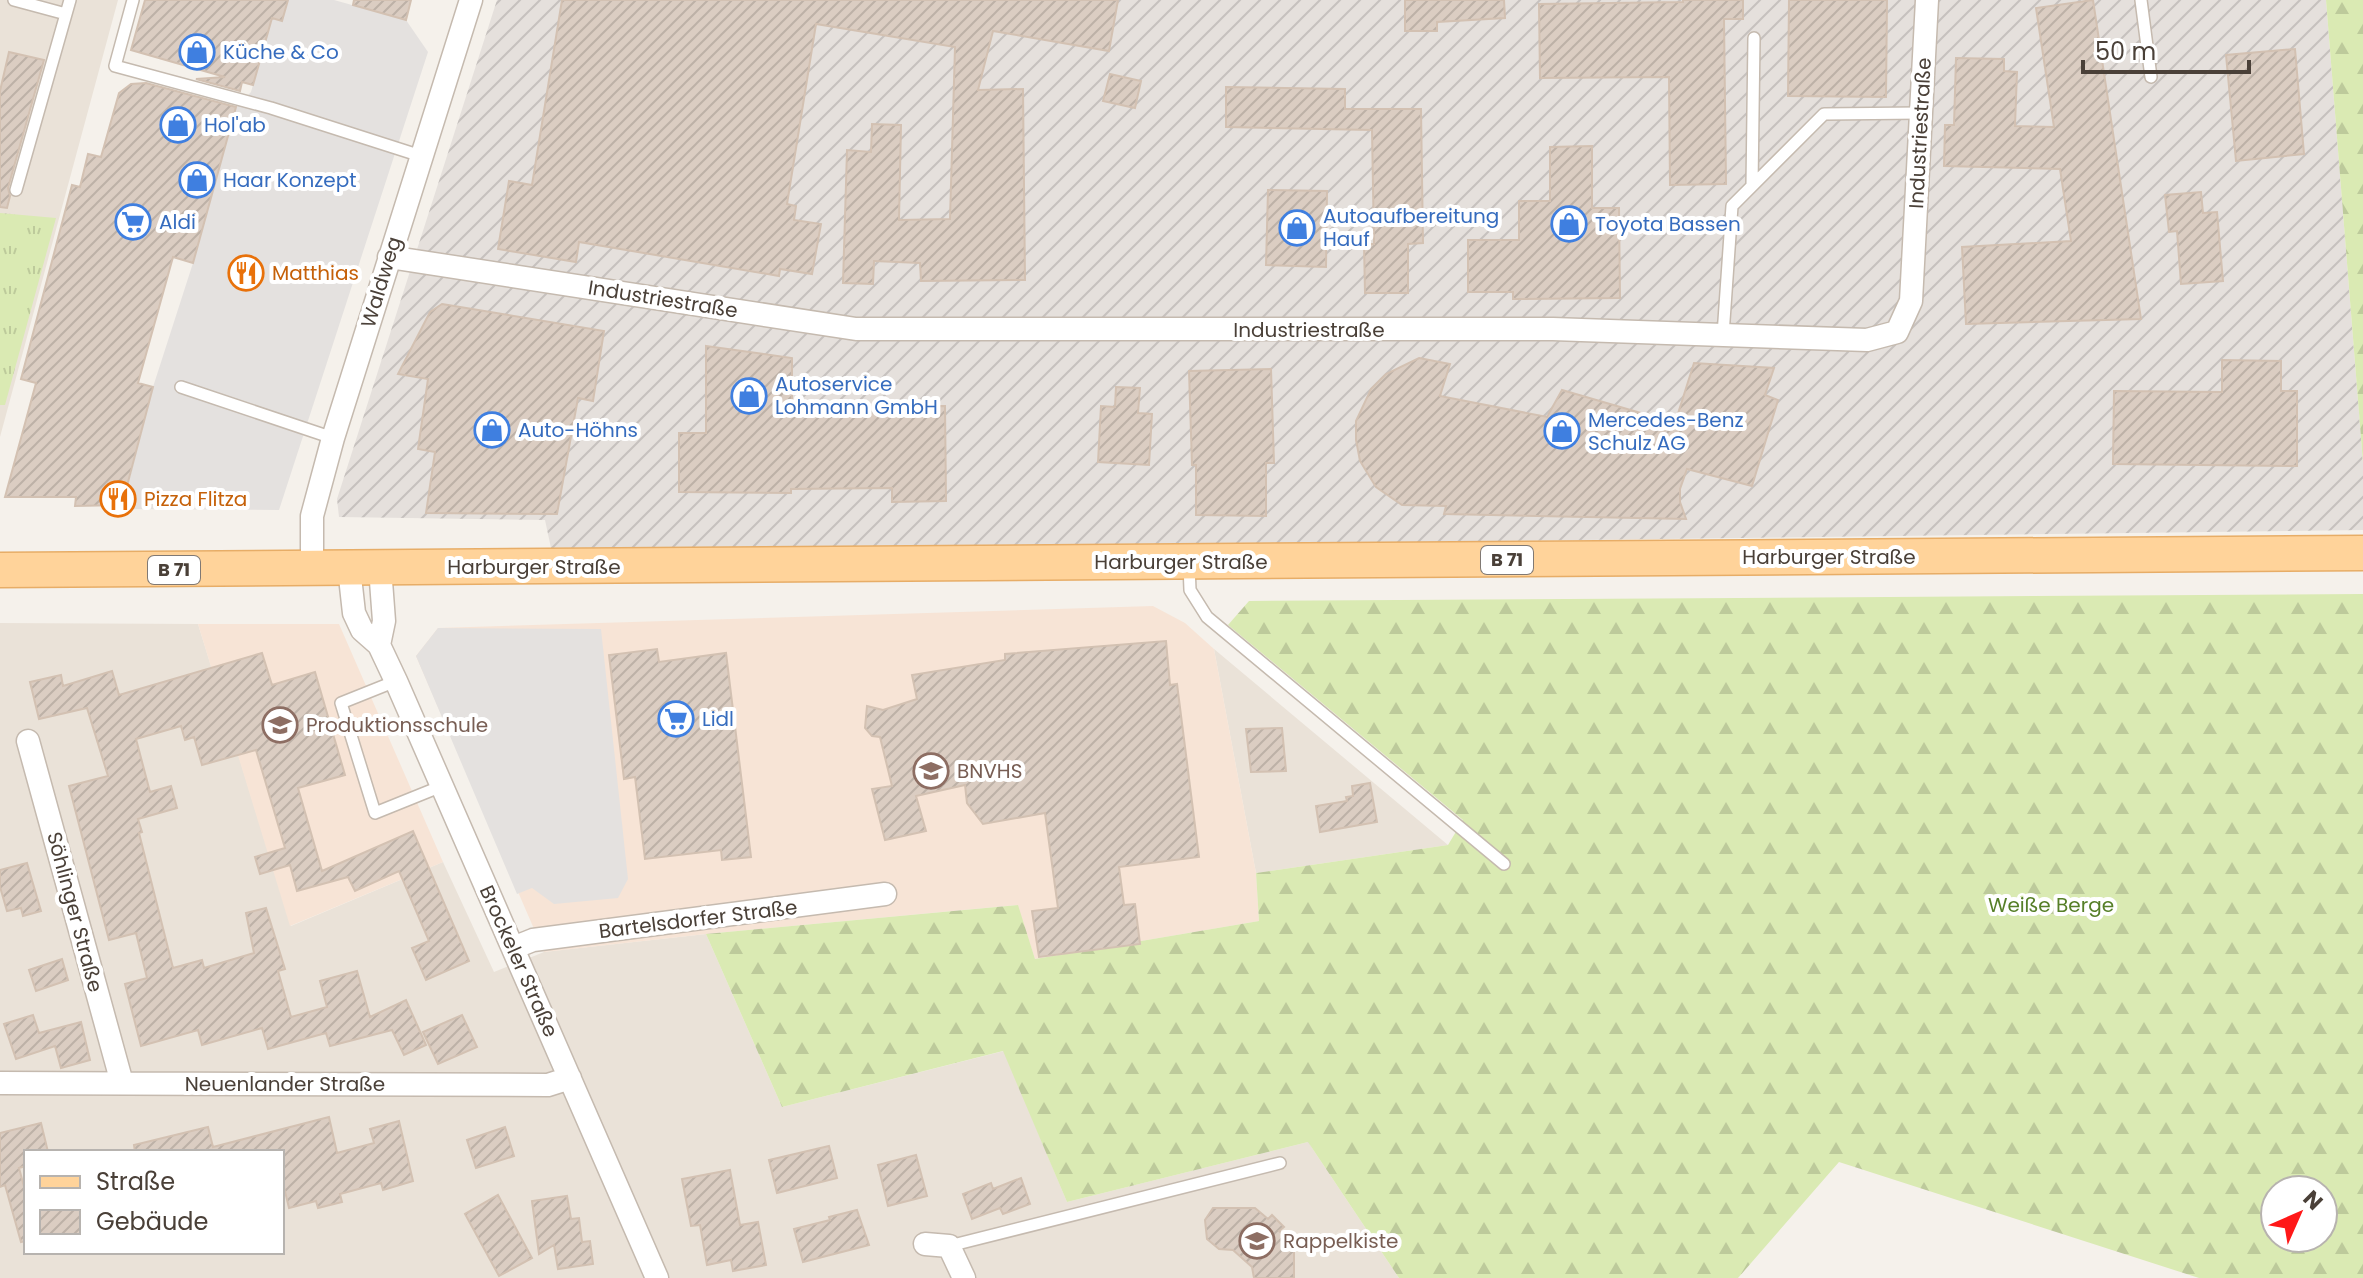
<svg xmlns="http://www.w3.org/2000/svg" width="2363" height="1278" viewBox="0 0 2363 1278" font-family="Poppins,sans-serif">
<defs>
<pattern id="industrial-furrows" width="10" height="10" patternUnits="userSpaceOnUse" patternTransform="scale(2)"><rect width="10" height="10" fill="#e5e0dc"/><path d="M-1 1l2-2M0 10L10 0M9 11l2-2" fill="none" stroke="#c6c1be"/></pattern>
<pattern id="forest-firs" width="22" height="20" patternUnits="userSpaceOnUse" patternTransform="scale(2)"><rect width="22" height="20" fill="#daeab3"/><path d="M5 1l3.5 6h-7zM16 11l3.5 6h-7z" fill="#bdca9b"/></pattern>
<pattern id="park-tufts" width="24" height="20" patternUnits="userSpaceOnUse" patternTransform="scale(2)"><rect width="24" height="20" fill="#daeab3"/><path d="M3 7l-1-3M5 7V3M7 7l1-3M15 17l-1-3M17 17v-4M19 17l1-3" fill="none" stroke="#bdca9b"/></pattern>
<pattern id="building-hatch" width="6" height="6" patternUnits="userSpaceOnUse" patternTransform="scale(2)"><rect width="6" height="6" fill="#dbcdc2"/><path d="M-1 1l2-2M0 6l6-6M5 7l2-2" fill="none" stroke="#bdb1a7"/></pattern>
</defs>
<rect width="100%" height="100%" fill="#f5f1eb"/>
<!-- residential -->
<path fill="#eae2d8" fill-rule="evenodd" d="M 0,0 L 118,0 L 0,437 Z
M 0,623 L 198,624 L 291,926 L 443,862 L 494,972 L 544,952 L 706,934 L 782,1107 L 1004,1051 L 1067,1202 L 1308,1142 L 1399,1278 L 0,1278 ZM 26,1152 L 282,1152 L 282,1252 L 26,1252 Z
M 1214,649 L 1448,845 L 1256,873 Z"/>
<!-- commercial -->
<path fill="#f7e4d6" d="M 1153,606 L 1185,623 L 1214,649 L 1256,873 L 1259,921 L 1035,959 L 1017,905 L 706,934 L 544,952 L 416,656 L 438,628 Z
M 198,624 L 339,624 L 443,862 L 290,926 Z"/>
<!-- industrial -->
<path fill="url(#industrial-furrows)" d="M 497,0 L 2326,0 L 2363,463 L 2363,530 L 1192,545 L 551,548 L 545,520 L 339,517 L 337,499 Z"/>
<!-- forest -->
<path fill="url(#forest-firs)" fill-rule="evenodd" d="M 2326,0 L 2363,0 L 2363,463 Z
M 2363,594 L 2363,1278 L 2199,1278 L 1839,1162 L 1738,1278 L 1399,1278 L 1308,1142 L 1067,1202 L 1003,1051 L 782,1107 L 706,934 L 1018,905 L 1035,959 L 1259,921 L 1256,873 L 1448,845 L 1463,820 L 1228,625 L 1249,601 ZM 2275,1190 L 2323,1190 L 2323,1238 L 2275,1238 Z"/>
<!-- park -->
<path fill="url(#park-tufts)" d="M 0,213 L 56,218 L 5,405 L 0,405 Z"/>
<!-- parking -->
<path fill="#e4e1df" d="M 288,0 L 334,0 L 406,20 L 428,52 L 279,510 L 122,509 L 153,387 L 193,263 L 235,109 L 251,92 L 272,18 L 282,21 Z
M 438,628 L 601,629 L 628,879 L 618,898 L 554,904 L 532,888 L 517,894 L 416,656 Z"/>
<!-- building -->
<path fill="url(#building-hatch)" stroke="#d3c1b2" stroke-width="2" d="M 145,0 L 288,0 L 282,21 L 272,18 L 253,85 L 242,82 L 240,91 L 196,79 L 225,77 L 131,50 Z
M 354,0 L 411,0 L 406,20 L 353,5 Z
M 562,0 L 1118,0 L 1109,51 L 993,31 L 978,90 L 1023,89 L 1025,280 L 921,281 L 920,263 L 874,261 L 873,284 L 843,283 L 847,150 L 871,152 L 872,124 L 901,125 L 899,220 L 950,219 L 955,47 L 816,24 L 787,204 L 796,206 L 794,220 L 821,224 L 812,274 L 780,269 L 779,276 L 579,242 L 576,262 L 498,249 L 509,181 L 532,185 Z
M 1405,0 L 1504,0 L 1505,18 L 1437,22 L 1437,31 L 1405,31 Z
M 1683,0 L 1743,0 L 1743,19 L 1724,19 L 1726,184 L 1670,185 L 1669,77 L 1540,78 L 1539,4 L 1683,2 Z
M 1789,0 L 1887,0 L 1886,97 L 1788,96 Z
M 2093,0 L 2141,319 L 1966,324 L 1962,247 L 2071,241 L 2060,169 L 1944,166 L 1945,125 L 1954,125 L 1956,58 L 2004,59 L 2004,71 L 2017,72 L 2015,126 L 2054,127 L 2036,8 Z
M 2295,49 L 2304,154 L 2236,161 L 2226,55 Z
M 9,52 L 44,60 L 8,188 L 10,196 L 7,208 L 0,207 L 0,91 Z
M 1110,74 L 1141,81 L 1135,108 L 1103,101 Z
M 146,83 L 236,107 L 193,263 L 173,257 L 138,383 L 153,387 L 122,505 L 75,506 L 76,497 L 5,497 L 36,383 L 21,379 L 72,185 L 80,187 L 88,154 L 101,157 L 119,93 L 131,84 Z
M 1226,87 L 1345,89 L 1345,109 L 1421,109 L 1423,243 L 1408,244 L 1408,293 L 1365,293 L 1364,244 L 1374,244 L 1372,130 L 1226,127 Z
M 1592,146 L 1592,208 L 1619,208 L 1620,298 L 1513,299 L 1513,292 L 1468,292 L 1468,240 L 1519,240 L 1519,201 L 1550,201 L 1550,147 Z
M 1268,190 L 1327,191 L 1326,267 L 1266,265 Z
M 2201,192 L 2203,213 L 2217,212 L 2223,281 L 2181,284 L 2177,231 L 2169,232 L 2165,195 Z
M 442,304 L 604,331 L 593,401 L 578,398 L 557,514 L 426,513 L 435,452 L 418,449 L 428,379 L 398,374 L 430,312 Z
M 706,346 L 792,358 L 792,407 L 945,406 L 946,501 L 892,502 L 892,488 L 791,489 L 791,493 L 679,492 L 679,433 L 706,433 Z
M 1419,358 L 1450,364 L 1440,396 L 1547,417 L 1562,390 L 1675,423 L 1694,363 L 1774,368 L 1765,395 L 1778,400 L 1752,486 L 1687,469 L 1680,489 L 1680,502 L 1686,519 L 1444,514 L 1446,506 L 1402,505 L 1376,487 L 1360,461 L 1356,440 L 1356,421 L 1371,389 L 1386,374 Z
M 2222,360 L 2281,361 L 2281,391 L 2297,391 L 2297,466 L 2113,464 L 2114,391 L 2222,392 Z
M 1271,369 L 1274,463 L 1266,463 L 1266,516 L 1196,515 L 1196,465 L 1192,465 L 1189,371 Z
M 1116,387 L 1140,388 L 1138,413 L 1152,414 L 1149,465 L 1098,462 L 1101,406 L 1115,407 Z
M 1166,641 L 1170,685 L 1177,684 L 1199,857 L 1119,867 L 1124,905 L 1135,904 L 1140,944 L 1039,957 L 1032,911 L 1058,908 L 1045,813 L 983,824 L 967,803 L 965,785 L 916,796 L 926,831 L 885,840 L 872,789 L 892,786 L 880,737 L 872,736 L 865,728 L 867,706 L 883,710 L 917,699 L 912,675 L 1005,660 L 1005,654 Z
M 657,649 L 659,662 L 726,653 L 751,857 L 722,860 L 721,850 L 645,859 L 635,777 L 624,779 L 609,655 Z
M 262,653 L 272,685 L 315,672 L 345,775 L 298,788 L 322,871 L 413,831 L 469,961 L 426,980 L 412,948 L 429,941 L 399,871 L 355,891 L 348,877 L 297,891 L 290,865 L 260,874 L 255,857 L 285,848 L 256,750 L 202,765 L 194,737 L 185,740 L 181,726 L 136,739 L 150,792 L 171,786 L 177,808 L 138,819 L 142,832 L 139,833 L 173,968 L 202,960 L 204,968 L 254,953 L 246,913 L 266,908 L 285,969 L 278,971 L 291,1017 L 327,1007 L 320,981 L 357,971 L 370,1017 L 406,1000 L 426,1045 L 404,1055 L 392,1030 L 330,1046 L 326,1033 L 268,1049 L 262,1028 L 202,1045 L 198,1030 L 141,1046 L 125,984 L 147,978 L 136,933 L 109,940 L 69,786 L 108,776 L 87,708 L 39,719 L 30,682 L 61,675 L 63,686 L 112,671 L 119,695 Z
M 1282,728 L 1286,771 L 1251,772 L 1246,729 Z
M 1370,783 L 1377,822 L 1320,832 L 1316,806 L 1347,801 L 1346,797 L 1353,796 L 1352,786 Z
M 27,863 L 41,911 L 23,916 L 21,908 L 7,911 L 0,887 L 0,870 Z
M 62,959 L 68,980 L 36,991 L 29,970 Z
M 33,1015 L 39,1033 L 81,1022 L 90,1060 L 61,1068 L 55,1046 L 16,1059 L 4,1024 Z
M 462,1015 L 477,1047 L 438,1064 L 423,1032 Z
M 329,1117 L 337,1153 L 374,1143 L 370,1129 L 399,1121 L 413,1181 L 383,1190 L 381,1183 L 340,1194 L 342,1202 L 318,1208 L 316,1201 L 289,1208 L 282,1179 L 282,1152 L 135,1152 L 134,1145 L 208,1127 L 213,1147 Z
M 41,1123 L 48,1152 L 26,1152 L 26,1166 L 19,1168 L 26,1194 L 26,1241 L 21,1242 L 5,1185 L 0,1187 L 0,1133 Z
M 505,1127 L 514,1156 L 476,1168 L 467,1140 Z
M 829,1146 L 837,1178 L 777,1193 L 769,1160 Z
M 916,1155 L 927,1196 L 888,1206 L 878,1165 Z
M 730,1170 L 740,1225 L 758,1222 L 766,1265 L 733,1271 L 731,1260 L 707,1265 L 700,1225 L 691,1226 L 682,1179 Z
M 1021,1178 L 1030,1204 L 1003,1214 L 1000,1208 L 972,1219 L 963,1194 L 991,1183 L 993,1189 Z
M 498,1195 L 532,1258 L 499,1276 L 465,1214 Z
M 567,1196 L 571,1219 L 579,1218 L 582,1242 L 590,1241 L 593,1264 L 558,1269 L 554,1245 L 539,1254 L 532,1201 Z
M 1213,1208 L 1255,1208 L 1268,1219 L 1272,1215 L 1284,1227 L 1279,1231 L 1294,1243 L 1294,1278 L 1254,1278 L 1252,1267 L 1233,1250 L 1219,1249 L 1207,1239 L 1205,1220 Z
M 857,1210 L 869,1245 L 803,1262 L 794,1229 L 830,1220 L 829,1217 Z"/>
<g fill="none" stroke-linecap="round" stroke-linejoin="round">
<defs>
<path id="lane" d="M 14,0 L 66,14
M 133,0 L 115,66 L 271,108 L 421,156
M 2141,0 L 2151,77
M 1752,186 L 1754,38
M 16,190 L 70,0
M 1723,335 L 1732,206 L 1824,114 L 1921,113
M 181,387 L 333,438
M 1189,565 L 1190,590 L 1207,617 L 1504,864
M 396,681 L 341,703 L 375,813 L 442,786
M 949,1246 L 1280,1163"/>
<path id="street" d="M 389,257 L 856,329 L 1553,329 L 1867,340 L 1897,332 L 1911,301 L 1927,0
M 312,568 L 312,516 L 333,438 L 471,0
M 349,568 L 354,613 L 362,630 L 379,645 L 396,681 L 657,1278
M 379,645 L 384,621 L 380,568
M 28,741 L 122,1083
M 513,948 L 533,940 L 885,894
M 0,1083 L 548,1085 L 570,1078
M 925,1244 L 949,1246 L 964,1278"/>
<path id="primary" d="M 0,570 L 2363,553"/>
</defs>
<!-- lane casing -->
<use href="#lane" stroke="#c5baaf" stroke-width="14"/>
<!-- street casing -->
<use href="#street" stroke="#c5baaf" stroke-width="25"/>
<!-- primary casing -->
<use href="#primary" stroke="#e7ad67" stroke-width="37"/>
<!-- lane -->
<use href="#lane" stroke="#fff" stroke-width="11"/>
<!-- street -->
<use href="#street" stroke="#fff" stroke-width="22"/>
<!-- primary -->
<use href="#primary" stroke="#ffd39a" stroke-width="34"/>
</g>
<!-- icons -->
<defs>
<symbol id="shop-ring" viewBox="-11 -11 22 22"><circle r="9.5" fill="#fff" stroke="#3f7fe0" stroke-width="1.5"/><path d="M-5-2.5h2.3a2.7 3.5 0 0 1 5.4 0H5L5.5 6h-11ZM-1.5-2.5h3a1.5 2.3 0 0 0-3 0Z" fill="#3f7fe0"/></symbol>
<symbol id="supermarket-ring" viewBox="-11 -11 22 22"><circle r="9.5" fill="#fff" stroke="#3f7fe0" stroke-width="1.5"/><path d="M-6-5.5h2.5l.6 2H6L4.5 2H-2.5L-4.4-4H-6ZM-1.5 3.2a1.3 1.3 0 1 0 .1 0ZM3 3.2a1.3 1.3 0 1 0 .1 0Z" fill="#3f7fe0"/></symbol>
<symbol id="restaurant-ring" viewBox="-11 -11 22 22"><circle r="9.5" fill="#fff" stroke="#e8710a" stroke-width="1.5"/><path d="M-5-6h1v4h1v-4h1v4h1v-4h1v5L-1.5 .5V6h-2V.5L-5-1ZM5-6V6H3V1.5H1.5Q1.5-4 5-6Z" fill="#e8710a"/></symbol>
<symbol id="school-ring" viewBox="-11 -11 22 22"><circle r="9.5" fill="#fff" stroke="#8d6e63" stroke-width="1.5"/><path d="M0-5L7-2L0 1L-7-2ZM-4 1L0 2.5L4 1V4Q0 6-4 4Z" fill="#8d6e63"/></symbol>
</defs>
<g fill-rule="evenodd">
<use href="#shop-ring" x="177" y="32" width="40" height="40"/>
<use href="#shop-ring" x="158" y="105" width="40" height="40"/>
<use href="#shop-ring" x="177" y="160" width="40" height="40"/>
<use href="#supermarket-ring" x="113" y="202" width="40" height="40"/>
<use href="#shop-ring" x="1549" y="204" width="40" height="40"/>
<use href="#shop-ring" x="1277" y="208" width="40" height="40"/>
<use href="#restaurant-ring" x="226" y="253" width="40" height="40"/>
<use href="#shop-ring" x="729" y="376" width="40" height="40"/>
<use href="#shop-ring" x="472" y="410" width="40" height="40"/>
<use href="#shop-ring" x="1542" y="411" width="40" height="40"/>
<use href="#restaurant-ring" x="98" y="479" width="40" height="40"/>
<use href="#supermarket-ring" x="656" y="699" width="40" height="40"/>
<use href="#school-ring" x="260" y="705" width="40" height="40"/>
<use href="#school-ring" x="911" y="751" width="40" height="40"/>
<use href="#school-ring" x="1237" y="1221" width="40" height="40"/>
</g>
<g text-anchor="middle" stroke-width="8" stroke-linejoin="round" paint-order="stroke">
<!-- shield labels -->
<g fill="#fff" stroke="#807974" stroke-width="2">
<rect x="1481" y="546" width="52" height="28" rx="6"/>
<rect x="148" y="556" width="52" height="28" rx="6"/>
</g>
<g font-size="18" font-weight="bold" fill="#4a4038">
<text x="1507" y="566">B 71</text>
<text x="174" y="576">B 71</text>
</g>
<!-- shop labels -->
<g font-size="20" fill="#366cbe" stroke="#fff" text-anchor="start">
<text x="223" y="59">Küche &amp; Co</text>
<text x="204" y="132">Hol'ab</text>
<text x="223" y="187">Haar Konzept</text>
<text x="1323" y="223">Autoaufbereitung<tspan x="1323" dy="23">Hauf</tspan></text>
<text x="159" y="229">Aldi</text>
<text x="1595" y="231">Toyota Bassen</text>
<text x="775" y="391">Autoservice<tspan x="775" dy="23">Lohmann GmbH</tspan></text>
<text x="1588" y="427">Mercedes-Benz<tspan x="1588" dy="23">Schulz AG</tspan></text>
<text x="518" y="437">Auto-Höhns</text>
<text x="702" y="726">Lidl</text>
</g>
<!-- street labels -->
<g font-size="20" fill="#4a4038" stroke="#fff">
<text transform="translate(1920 133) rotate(-87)" y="7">Industriestraße</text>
<text transform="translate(381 282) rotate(-73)" y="7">Waldweg</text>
<text transform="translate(663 299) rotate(9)" y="7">Industriestraße</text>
<text x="1309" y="337">Industriestraße</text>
<text x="1829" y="564">Harburger Straße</text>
<text x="1181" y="569">Harburger Straße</text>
<text x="534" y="574">Harburger Straße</text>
<text transform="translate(75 912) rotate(75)" y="7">Söhlinger Straße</text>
<text transform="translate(698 919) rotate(-7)" y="7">Bartelsdorfer Straße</text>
<text transform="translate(519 961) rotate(66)" y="7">Brockeler Straße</text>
<text x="285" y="1091">Neuenlander Straße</text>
</g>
<!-- food labels -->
<g font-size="20" fill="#c56008" stroke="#fff" text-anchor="start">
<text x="272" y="280">Matthias</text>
<text x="144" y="506">Pizza Flitza</text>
</g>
<!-- education labels -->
<g font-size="20" fill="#785e54" stroke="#fff" text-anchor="start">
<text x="306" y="732">Produktionsschule</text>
<text x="957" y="778">BNVHS</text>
<text x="1283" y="1248">Rappelkiste</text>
</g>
<!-- park labels -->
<g font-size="20" fill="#567f28" stroke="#fff">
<text x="2051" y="912">Weiße Berge</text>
</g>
</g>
<!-- legend -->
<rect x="24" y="1150" width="260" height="104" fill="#ffffff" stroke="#b7b3af" stroke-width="2"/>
<rect x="40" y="1176" width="40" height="12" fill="#ffd39a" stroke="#b7b3af" stroke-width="2"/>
<text x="96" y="1190" font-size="24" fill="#4a4038">Straße</text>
<rect x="40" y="1210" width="40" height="24" fill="url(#building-hatch)" stroke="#b7b3af" stroke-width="2"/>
<text x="96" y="1230" font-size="24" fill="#4a4038">Gebäude</text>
<!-- north arrow -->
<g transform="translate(2299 1214) rotate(45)"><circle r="38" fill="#ffffff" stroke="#b7b3af" stroke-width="2"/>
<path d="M0-6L14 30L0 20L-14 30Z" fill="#ff1818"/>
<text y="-12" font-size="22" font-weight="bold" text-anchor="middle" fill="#4a4038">N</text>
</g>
<!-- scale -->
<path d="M2083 60v12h166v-12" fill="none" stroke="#4a4038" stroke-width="4"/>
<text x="2095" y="60" font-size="24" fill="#4a4038" stroke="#ffffff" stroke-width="6" paint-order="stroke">50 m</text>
</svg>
